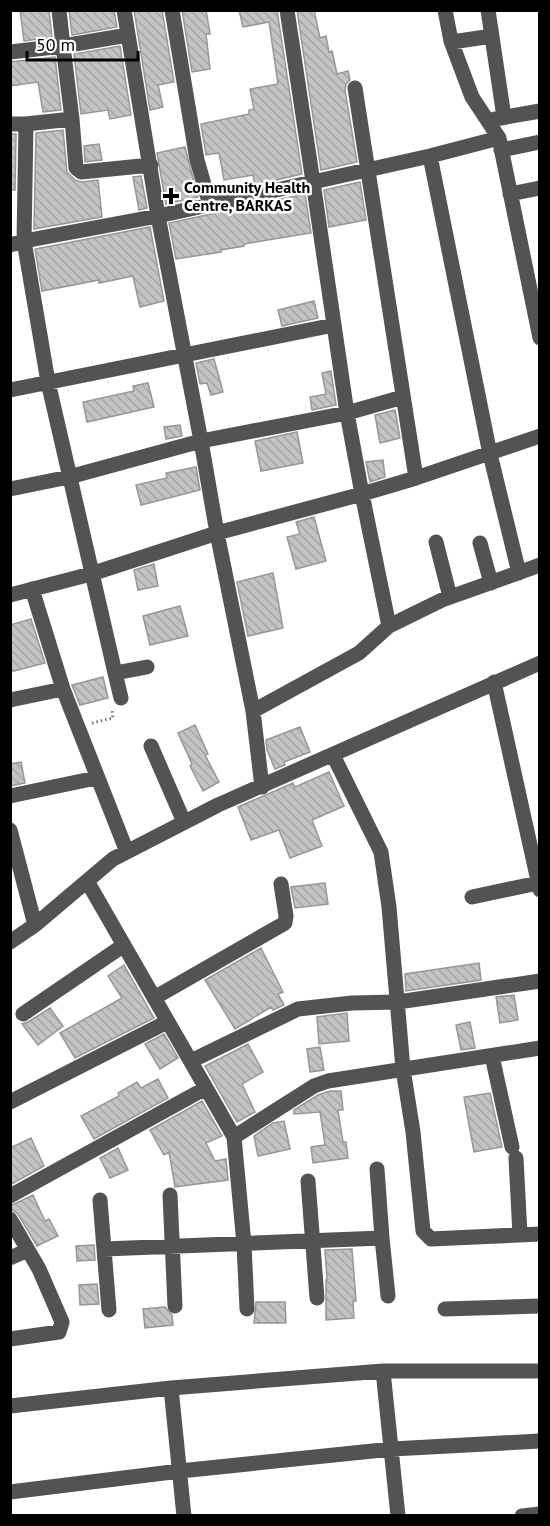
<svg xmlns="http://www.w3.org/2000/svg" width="550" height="1526" viewBox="0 0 550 1526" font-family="'PT Sans',sans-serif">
<defs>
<pattern id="building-back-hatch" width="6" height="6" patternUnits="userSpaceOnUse" patternTransform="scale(1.5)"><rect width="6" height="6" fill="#c3c3c3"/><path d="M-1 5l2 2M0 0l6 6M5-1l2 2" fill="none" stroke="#a6a6a6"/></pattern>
</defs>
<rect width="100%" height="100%" fill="#fff"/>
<!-- building -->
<path fill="url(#building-back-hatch)" stroke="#979797" stroke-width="1.5" d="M 20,10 L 49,10 L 52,37 L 24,41 Z
M 69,10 L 114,10 L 117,27 L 72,35 Z
M 134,10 L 162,10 L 174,82 L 158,85 L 163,107 L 150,110 Z
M 182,10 L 206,10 L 210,34 L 206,34 L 210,69 L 192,72 Z
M 239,10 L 277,10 L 302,174 L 255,185 L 253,175 L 224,180 L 219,153 L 206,155 L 201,124 L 249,114 L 249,110 L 254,109 L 250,89 L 278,84 L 269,22 L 243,27 Z
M 297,10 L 314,10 L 320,38 L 326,36 L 329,52 L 332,51 L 337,74 L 348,71 L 350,80 L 346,84 L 345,90 L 357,162 L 321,170 Z
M 120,46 L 131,115 L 110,119 L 108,110 L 81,114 L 74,54 Z
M 55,57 L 61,110 L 43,112 L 38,82 L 10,86 L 10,62 Z
M 63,130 L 67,172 L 75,180 L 81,182 L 98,180 L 102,217 L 34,229 L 36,133 Z
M 10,134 L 16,134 L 15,190 L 10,190 Z
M 99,144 L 102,160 L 85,162 L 84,146 Z
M 185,147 L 198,197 L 166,204 L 157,153 Z
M 141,176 L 147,208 L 139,210 L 133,177 Z
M 360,182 L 366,220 L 329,227 L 324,190 Z
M 305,194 L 311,233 L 244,244 L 244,246 L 221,250 L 221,252 L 176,259 L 169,223 Z
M 150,227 L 164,301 L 140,307 L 133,276 L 99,283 L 99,280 L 42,291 L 35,249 Z
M 314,301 L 318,318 L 282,326 L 278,310 Z
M 214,359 L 223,392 L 211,395 L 207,383 L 200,384 L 196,363 Z
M 331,371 L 336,405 L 312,410 L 310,397 L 326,394 L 322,373 Z
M 148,383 L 154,407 L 87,422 L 83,402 L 134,391 L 133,386 Z
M 395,410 L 400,438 L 380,443 L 375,415 Z
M 180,425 L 182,436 L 166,439 L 164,427 Z
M 297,432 L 303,463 L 261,471 L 255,441 Z
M 383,460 L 385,477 L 370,482 L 366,462 Z
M 196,467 L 200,490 L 141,505 L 136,485 L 167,478 L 166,473 Z
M 314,517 L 326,561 L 296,569 L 287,537 L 300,534 L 296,522 Z
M 154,564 L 158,586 L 138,590 L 134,570 Z
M 273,573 L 283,628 L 248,636 L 237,582 Z
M 180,606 L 188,636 L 150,645 L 143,616 Z
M 31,619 L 45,663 L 10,672 L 10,625 Z
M 103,677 L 108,698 L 80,705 L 72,685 Z
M 195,725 L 208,754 L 205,755 L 219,782 L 203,791 L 190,766 L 192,764 L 178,733 Z
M 300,727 L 310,752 L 284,762 L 285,765 L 275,769 L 267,750 L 266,740 Z
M 21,762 L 25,783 L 10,786 L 10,764 Z
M 329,772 L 344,806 L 312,820 L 322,846 L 290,858 L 279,830 L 251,840 L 238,807 L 293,783 L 295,787 Z
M 325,883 L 328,904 L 295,908 L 291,887 Z
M 261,948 L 283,992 L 278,994 L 284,1005 L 273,1010 L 271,1007 L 235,1029 L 205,980 Z
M 479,963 L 481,980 L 406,991 L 405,974 Z
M 124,965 L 154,1018 L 75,1058 L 60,1033 L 122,998 L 108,976 Z
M 514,995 L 518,1020 L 500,1023 L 496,997 Z
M 50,1008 L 63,1026 L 38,1045 L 22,1024 L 28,1022 Z
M 347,1013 L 349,1041 L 319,1044 L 317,1017 Z
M 470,1022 L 475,1048 L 461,1050 L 456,1025 Z
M 164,1034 L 178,1058 L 160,1069 L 145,1044 Z
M 248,1044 L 263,1072 L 242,1084 L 255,1112 L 237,1122 L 205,1066 Z
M 320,1047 L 324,1070 L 310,1072 L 307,1049 Z
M 158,1079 L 168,1098 L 94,1139 L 81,1116 L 119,1096 L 118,1093 L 137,1082 L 141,1088 Z
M 330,1091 L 341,1091 L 343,1110 L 338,1110 L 343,1142 L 346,1142 L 348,1158 L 313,1163 L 311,1147 L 325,1145 L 320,1112 L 294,1114 L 294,1110 L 318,1095 Z
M 490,1093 L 502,1147 L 474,1152 L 464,1097 Z
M 202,1101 L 222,1136 L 206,1143 L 215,1161 L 226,1159 L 228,1180 L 175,1187 L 169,1152 L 164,1155 L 150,1130 Z
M 284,1121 L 290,1149 L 258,1156 L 254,1136 L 273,1123 Z
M 31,1138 L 44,1166 L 10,1185 L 10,1148 Z
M 118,1148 L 128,1170 L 110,1178 L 100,1158 Z
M 33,1195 L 45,1221 L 49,1219 L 58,1236 L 37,1246 L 18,1214 L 10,1208 L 10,1206 Z
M 94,1245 L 95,1260 L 77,1261 L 76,1246 Z
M 352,1249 L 356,1301 L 353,1301 L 354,1318 L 326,1320 L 326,1280 L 327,1280 L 325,1250 Z
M 97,1284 L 99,1304 L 80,1305 L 79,1285 Z
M 256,1302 L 285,1302 L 286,1323 L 254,1323 Z
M 165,1307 L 172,1315 L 173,1325 L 145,1328 L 143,1309 Z"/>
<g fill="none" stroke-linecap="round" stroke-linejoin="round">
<!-- path -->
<path stroke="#757575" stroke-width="3" stroke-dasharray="1.5 3" stroke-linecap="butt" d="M 92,723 L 113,718 L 112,710"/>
<!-- minor -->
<path stroke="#535353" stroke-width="15" d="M 59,10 L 63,46 L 128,35
M 172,10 L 197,160 L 210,205
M 287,10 L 313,182 L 430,156 L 499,138 L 472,97 L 451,41 L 445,10
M 488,10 L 504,117
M 452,42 L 492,36
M 10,52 L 63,46 L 72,119 L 26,124
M 72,119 L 76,168 L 81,172 L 151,165
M 495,119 L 540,111
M 10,124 L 26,124 L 24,241 L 10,245
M 499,138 L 540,338
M 501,150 L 540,142
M 430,156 L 490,454 L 519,573
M 510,194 L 540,188
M 10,390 L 334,325
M 416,478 L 540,436
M 10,489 L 69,477 L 201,441 L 158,216 L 124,10
M 436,542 L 450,597
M 480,543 L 491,583
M 32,589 L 63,689 L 127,852
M 10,595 L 91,574 L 217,533 L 201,441 L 347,413 L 403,397
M 389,626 L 442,600 L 540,565
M 147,667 L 115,673 L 48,382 L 24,241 L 158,216 L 313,182 L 347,413 L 362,494 L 217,533 L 253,711 L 262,787
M 115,673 L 121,698
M 494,682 L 540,890
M 10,700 L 63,689
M 253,711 L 359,653 L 389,626 L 362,494 L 416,478 L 355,88
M 151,746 L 184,822
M 333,755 L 381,852 L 389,907 L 403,1069 L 413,1132 L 423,1231 L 431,1239 L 540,1234
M 10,796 L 96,778
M 10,830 L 35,925
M 472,897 L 538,883
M 10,942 L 35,925 L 113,859 L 218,805 L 540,663
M 154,998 L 285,923 L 286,916 L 281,884
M 23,1014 L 124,945
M 492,1056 L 512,1147
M 191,1061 L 298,1009 L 352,1003 L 398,1002 L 540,981
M 206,1088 L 234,1137 L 244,1244 L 247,1309
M 10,1102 L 167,1022
M 234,1137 L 314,1086 L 328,1081 L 540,1048
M 516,1158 L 520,1235
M 377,1169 L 382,1238
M 308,1181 L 317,1298
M 170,1195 L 175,1306
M 10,1196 L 206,1088 L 87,881
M 100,1200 L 109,1310
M 10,1219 L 39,1269 L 62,1322 L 59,1332 L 10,1339
M 104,1249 L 382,1238 L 388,1296
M 10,1258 L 28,1250
M 445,1309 L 540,1306
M 383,1371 L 540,1371
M 171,1388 L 184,1516
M 10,1406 L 171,1388 L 383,1371 L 398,1516
M 10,1492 L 180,1471 L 392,1449 L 540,1441
M 522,1516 L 540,1514"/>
</g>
<!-- markers -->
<path fill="#000" stroke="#fff" stroke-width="2" d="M168 187h6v6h6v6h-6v6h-6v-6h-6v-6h6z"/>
<g text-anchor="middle" stroke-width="5" stroke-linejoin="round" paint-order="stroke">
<!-- poi labels -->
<g font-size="16" font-weight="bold" fill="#000" stroke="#fff" text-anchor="start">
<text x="184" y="193">Community Health<tspan x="184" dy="18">Centre, BARKAS</tspan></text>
</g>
</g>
<!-- border -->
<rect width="550" height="1526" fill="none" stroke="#000000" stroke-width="24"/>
<!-- scale -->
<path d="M27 51v9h111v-9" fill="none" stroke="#000000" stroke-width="3"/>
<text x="36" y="51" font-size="18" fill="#000000" stroke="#ffffff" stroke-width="4.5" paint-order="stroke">50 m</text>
</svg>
